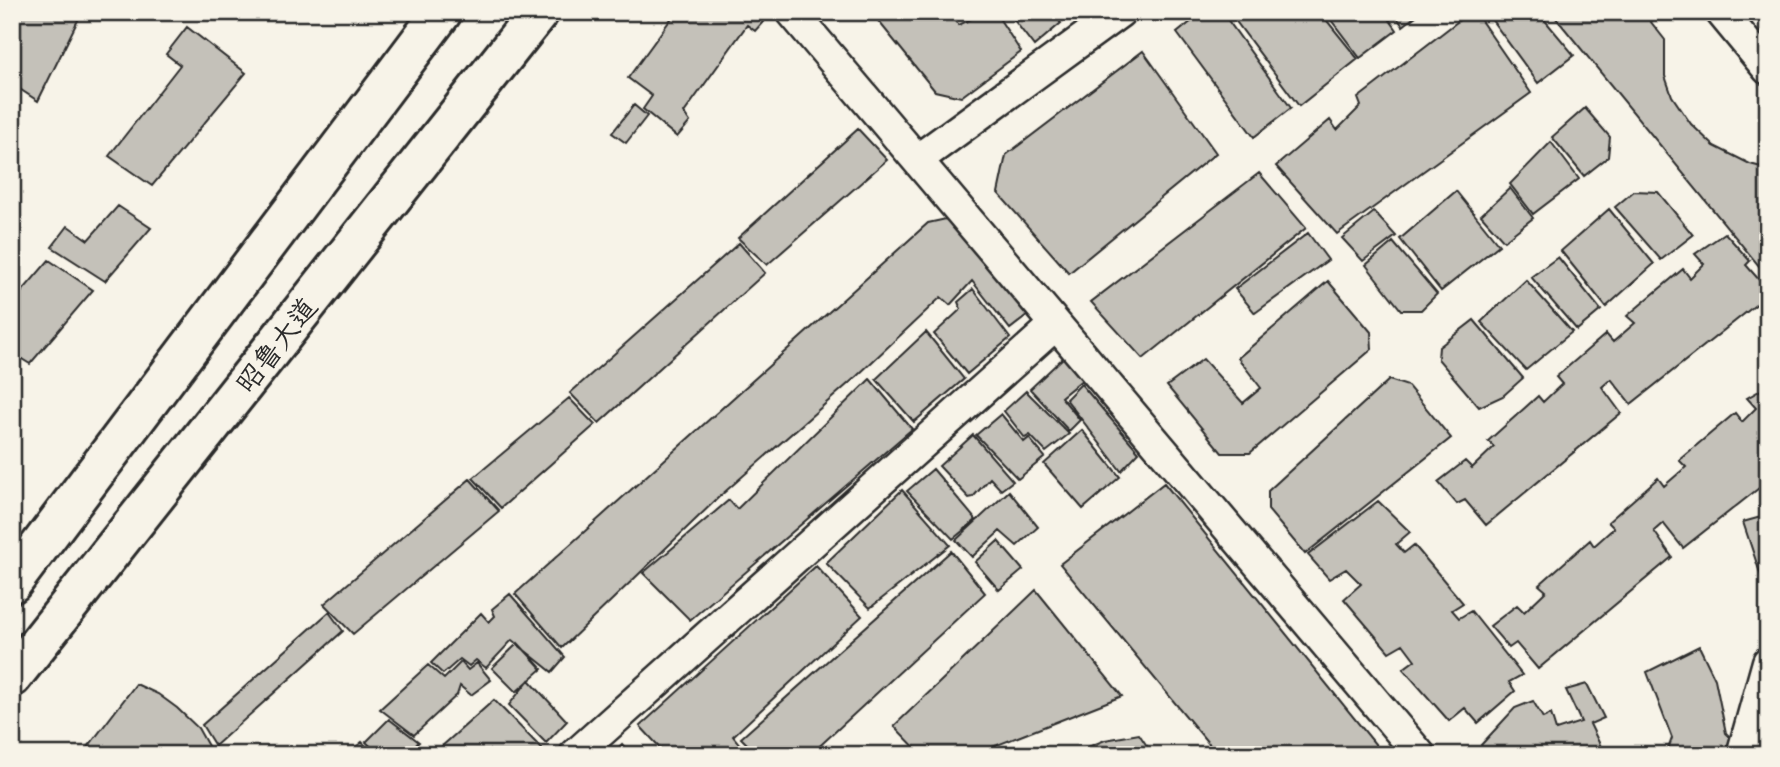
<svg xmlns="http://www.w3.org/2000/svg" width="1780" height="767" viewBox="0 0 1780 767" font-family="Caveat,'LXGW WenKai TC',sans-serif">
<rect width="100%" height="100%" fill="#f7f3e8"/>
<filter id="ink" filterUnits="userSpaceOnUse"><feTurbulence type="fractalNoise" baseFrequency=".0143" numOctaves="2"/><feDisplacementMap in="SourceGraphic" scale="14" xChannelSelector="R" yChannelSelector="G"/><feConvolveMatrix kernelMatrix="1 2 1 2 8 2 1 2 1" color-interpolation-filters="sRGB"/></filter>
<g filter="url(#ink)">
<!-- building -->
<path fill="#c4c1b9" stroke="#2b2b2b" stroke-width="2" d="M 23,12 L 82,12 L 38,101 L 12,84 L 12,36 Z
M 676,12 L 771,13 L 755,31 L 747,25 L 684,113 L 690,122 L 677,137 L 643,109 L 652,96 L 628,78 Z
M 871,12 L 949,12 L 959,25 L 985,12 L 995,12 L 1021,52 L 961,97 L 935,91 Z
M 1008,12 L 1052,12 L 1061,23 L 1034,46 Z
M 1203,12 L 1222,12 L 1291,108 L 1254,137 L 1177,33 Z
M 1229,12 L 1320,12 L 1358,59 L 1299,106 Z
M 1325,12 L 1384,12 L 1397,30 L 1360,58 Z
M 1393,12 L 1421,12 L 1403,26 Z
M 1470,12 L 1475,12 L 1531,93 L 1337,234 L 1276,166 L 1330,120 L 1337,130 L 1361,106 L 1358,98 Z
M 1486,12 L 1538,12 L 1574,55 L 1538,83 Z
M 1551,12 L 1643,12 L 1665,40 L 1665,76 L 1672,96 L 1691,124 L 1714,146 L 1750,164 L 1765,168 L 1768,170 L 1768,277 Z
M 187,27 L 246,73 L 152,186 L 109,156 L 180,65 L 166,54 Z
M 1143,51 L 1216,153 L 1069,273 L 998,193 L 1006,155 Z
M 634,105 L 647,116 L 626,143 L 612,133 Z
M 1585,108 L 1610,137 L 1608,157 L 1584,176 L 1552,137 Z
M 858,129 L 887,160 L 767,265 L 738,238 Z
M 1551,142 L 1579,179 L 1533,214 L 1510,184 Z
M 1259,173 L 1306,228 L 1143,359 L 1091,302 Z
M 1510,188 L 1533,218 L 1504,241 L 1481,215 Z
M 1456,191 L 1499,245 L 1441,291 L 1400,239 Z
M 1634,191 L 1658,192 L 1693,235 L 1661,260 L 1615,207 Z
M 118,206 L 151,228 L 105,281 L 52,247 L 68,226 L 88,240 Z
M 1609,209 L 1654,264 L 1606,307 L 1561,251 Z
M 1374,212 L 1396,236 L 1363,261 L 1342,238 Z
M 946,219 L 961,231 L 1032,312 L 1010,329 L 972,281 L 950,305 L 941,297 L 857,376 L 719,497 L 562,648 L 515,594 L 928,223 Z
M 1308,233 L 1328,260 L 1255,313 L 1235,289 Z
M 1725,233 L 1750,261 L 1746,265 L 1768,290 L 1768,295 L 1631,404 L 1611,379 L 1602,387 L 1621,413 L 1486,525 L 1465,500 L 1457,504 L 1438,482 L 1465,461 L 1472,468 L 1494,447 L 1488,441 L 1538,396 L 1543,402 L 1562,384 L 1556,377 L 1606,334 L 1613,342 L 1635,323 L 1627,316 L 1683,269 L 1690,278 L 1704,264 L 1695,254 Z
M 1393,242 L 1437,294 L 1421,310 L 1401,310 L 1366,265 Z
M 739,243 L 765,273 L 599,423 L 570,393 Z
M 1558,257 L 1601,310 L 1577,330 L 1531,277 Z
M 49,260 L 93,290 L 30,364 L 12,353 L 12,303 Z
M 1526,280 L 1572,332 L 1526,370 L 1481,322 Z
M 1328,281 L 1371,332 L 1372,349 L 1250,453 L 1222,453 L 1167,386 L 1203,359 L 1243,403 L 1261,388 L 1238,358 Z
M 973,289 L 1010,338 L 967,374 L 934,334 L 961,309 L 958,302 Z
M 1474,320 L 1523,378 L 1503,396 L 1479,407 L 1438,359 L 1439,347 Z
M 926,332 L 964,379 L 914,422 L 876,379 Z
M 1065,356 L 1083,379 L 1061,397 L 1080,420 L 1069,431 L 1030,389 Z
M 870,379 L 912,429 L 690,620 L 643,573 L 729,500 L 737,509 Z
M 1389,380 L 1408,386 L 1451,438 L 1305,554 L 1268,510 L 1268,491 Z
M 1081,384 L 1139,452 L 1121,471 L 1066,399 Z
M 1768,386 L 1768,481 L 1683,548 L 1663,523 L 1654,531 L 1672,557 L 1538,669 L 1516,643 L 1509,648 L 1490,626 L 1517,605 L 1524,612 L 1546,591 L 1539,585 L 1590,540 L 1594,546 L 1614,528 L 1608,522 L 1658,478 L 1664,486 L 1686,467 L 1679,460 L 1735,413 L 1742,422 L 1756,408 L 1747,398 Z
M 1026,391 L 1069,434 L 1046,452 L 1030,435 L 1025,438 L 1004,411 Z
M 569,398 L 595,425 L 501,508 L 473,478 Z
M 1001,414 L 1024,442 L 1029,438 L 1045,457 L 1018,479 L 976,435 Z
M 1082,430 L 1120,477 L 1083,509 L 1044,464 Z
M 973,435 L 1013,481 L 1001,490 L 990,478 L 973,497 L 969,498 L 939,466 Z
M 933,469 L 976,520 L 953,539 L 907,491 Z
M 470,479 L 499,511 L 353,634 L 324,604 Z
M 1164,483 L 1384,755 L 1218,755 L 1060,564 Z
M 902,490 L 950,545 L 870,608 L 826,563 Z
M 1009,491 L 1038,527 L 1017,546 L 1000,531 L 972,557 L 956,540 Z
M 1378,501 L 1410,532 L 1396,544 L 1404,553 L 1414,545 L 1463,603 L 1452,610 L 1459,618 L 1471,611 L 1522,675 L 1509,682 L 1515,691 L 1478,723 L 1465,708 L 1449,721 L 1403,669 L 1415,660 L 1403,644 L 1389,652 L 1344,599 L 1361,584 L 1346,569 L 1329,579 L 1308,555 Z
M 1768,515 L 1768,594 L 1767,594 L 1743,522 Z
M 998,541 L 1023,570 L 999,590 L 975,562 Z
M 951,551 L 985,593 L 810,755 L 758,755 L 741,738 Z
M 816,566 L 862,616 L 733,736 L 748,755 L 667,755 L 640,726 Z
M 1036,590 L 1122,696 L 972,755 L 922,755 L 894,726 Z
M 510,594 L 565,657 L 552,672 L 512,640 L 486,668 L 476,660 L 469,666 L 460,659 L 443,674 L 431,663 L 481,613 L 489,622 L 495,616 L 492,609 Z
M 329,612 L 343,631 L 215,746 L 202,725 Z
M 518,643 L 542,669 L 516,692 L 492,668 Z
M 1699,646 L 1715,679 L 1726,733 L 1733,740 L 1728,755 L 1666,755 L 1672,738 L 1647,672 Z
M 461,662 L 468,670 L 477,663 L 491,680 L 471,695 L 460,686 L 457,695 L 414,735 L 380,709 L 428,665 L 444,679 Z
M 529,680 L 567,721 L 546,743 L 509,705 Z
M 136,684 L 158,694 L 177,708 L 198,728 L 213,755 L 82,755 Z
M 1587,684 L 1604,718 L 1590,724 L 1605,755 L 1487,755 L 1481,745 L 1515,708 L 1533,701 L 1543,718 L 1551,714 L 1556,730 L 1581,722 L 1566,690 Z
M 494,700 L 543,750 L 537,755 L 432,755 Z
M 389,719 L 419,742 L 404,755 L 380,755 L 366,742 Z
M 1139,734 L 1153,755 L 1069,755 L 1105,740 Z
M 362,742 L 374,755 L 347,755 Z
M 622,744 L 631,755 L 611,755 Z"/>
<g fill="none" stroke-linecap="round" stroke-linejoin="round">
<defs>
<path id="minor" d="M 792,12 L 1420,755
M 1721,12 L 1768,69
M 917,160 L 1120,12
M 575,755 L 1055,325
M 1742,755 L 1768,662"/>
<path id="highway" d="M 12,583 L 442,12
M 12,677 L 539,12"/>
</defs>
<!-- minor casing -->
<use href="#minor" stroke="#2b2b2b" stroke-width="35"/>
<!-- highway casing -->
<use href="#highway" stroke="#2b2b2b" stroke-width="44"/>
<!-- minor -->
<use href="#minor" stroke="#f7f3e8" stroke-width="30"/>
<!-- highway -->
<use href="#highway" stroke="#f7f3e8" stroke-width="38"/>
</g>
</g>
<g text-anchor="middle" stroke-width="6" stroke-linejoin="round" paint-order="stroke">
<!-- street labels -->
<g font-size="28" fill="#2b2b2b" stroke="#f7f3e8">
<text transform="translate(276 345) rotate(-52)" y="10">昭鲁大道</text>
</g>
</g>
<!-- margin -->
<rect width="1780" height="767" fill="none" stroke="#f7f3e8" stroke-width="42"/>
<rect x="21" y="21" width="1738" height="725" fill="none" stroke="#2b2b2b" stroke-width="2.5" filter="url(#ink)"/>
</svg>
